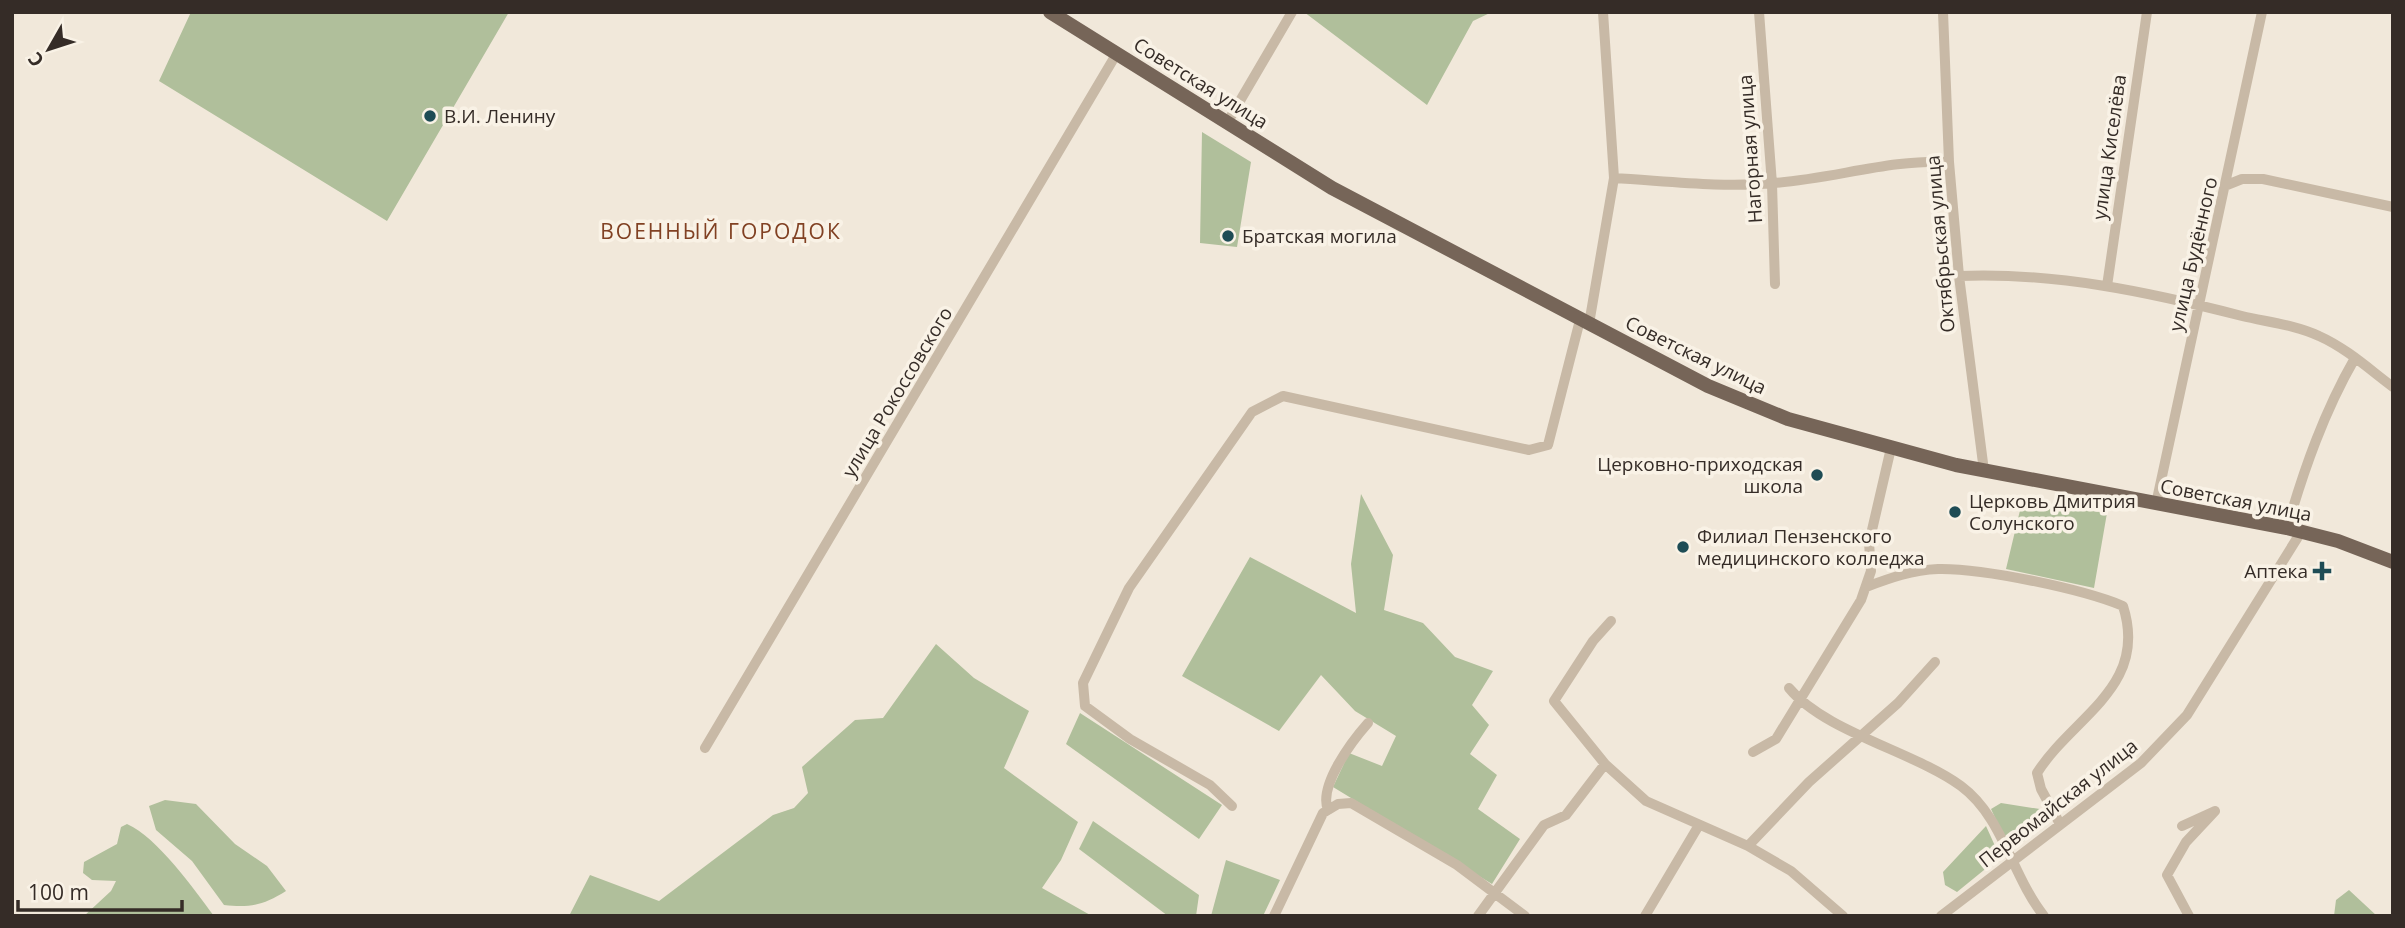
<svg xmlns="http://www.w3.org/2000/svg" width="2405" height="928" viewBox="0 0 2405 928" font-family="'Open Sans',sans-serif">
<rect width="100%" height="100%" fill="#f1e8da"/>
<!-- green -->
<path fill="#b0bf9b" d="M 191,12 L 509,12 L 387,221 L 159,81 Z
M 1304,12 L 1492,12 L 1473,21 L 1427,105 Z
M 1202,132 L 1251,162 L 1237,247 L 1200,243 Z
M 1361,494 L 1393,555 L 1384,610 L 1423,623 L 1455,657 L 1493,671 L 1472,705 L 1489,725 L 1470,754 L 1497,775 L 1478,809 L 1520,839 L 1492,884 L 1333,787 L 1349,753 L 1382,766 L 1396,736 L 1355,711 L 1321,675 L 1279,731 L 1182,676 L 1250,557 L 1356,613 L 1351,564 Z
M 2022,502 L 2107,513 L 2094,588 L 2006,569 Z
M 936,644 L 974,678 L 1029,711 L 1004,768 L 1078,822 L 1061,860 L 1042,888 L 1092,916 L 569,916 L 590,875 L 659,901 L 773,815 L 794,808 L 808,793 L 802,767 L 855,720 L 883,718 Z
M 1080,713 L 1222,805 L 1199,839 L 1066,744 Z
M 165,800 L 196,804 L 235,844 L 267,866 L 286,891 C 264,905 250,908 224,905 L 192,861 L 156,830 L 149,806 Z
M 2001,803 L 2046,810 L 2048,821 L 2011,852 L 1991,809 Z
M 1093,821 L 1199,895 L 1196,916 L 1168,916 L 1079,849 Z
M 127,824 C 158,838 193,888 214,916 L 84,916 L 111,891 L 116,881 L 92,880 L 83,873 L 84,862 L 117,844 L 121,827 Z
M 1986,826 L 2000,857 L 1957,892 L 1945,885 L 1943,872 Z
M 1226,860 L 1280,880 L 1263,916 L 1211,916 Z
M 2349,890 L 2377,916 L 2334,916 L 2336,900 Z"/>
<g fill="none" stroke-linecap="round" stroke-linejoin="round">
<!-- minor -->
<path stroke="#c8b9a6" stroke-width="10" d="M 1759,12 L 1772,184 L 1775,284
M 1943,12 L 1949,162 L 1959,276 L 1984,471
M 1227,123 L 1292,12
M 1614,178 C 1667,181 1722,188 1774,183 C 1833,179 1890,159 1949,162
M 2227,185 L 2242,179 L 2263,179 L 2393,207
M 1959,276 C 2055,272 2149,292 2242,316 C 2267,322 2296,325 2319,336 C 2346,348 2369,369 2393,387
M 2107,286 L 2147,12
M 1589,324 L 1614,178 L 1603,12
M 2156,504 L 2262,12
M 2287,528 C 2304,469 2324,412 2355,358
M 1866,587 C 1890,578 1912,570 1938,569 C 1983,568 2082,589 2123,606 C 2149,687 2073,716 2037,773 L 2041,789 L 2060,824
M 1611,621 L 1593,641 L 1554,701 L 1605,764 L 1646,801 L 1748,846 L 1791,871 L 1843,916
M 1789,688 C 1825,732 1915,752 1961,786 C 2003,817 2012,876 2044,916
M 705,748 L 1117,53
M 1753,752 L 1776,739 L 1861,600 L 1871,571 L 1869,543 L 1891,448
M 1232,806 L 1210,785 L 1130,739 L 1085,706 L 1083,683 L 1129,588 L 1252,412 L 1283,396 L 1529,450 L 1548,445 L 1580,320
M 1328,810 C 1318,786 1352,741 1368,723
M 2182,826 L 2215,811 L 2186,842 L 2167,875 L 2189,916
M 1748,846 L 1809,782 L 1898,703 L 1935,662
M 1274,916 L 1323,813 L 1338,804 L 1351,803 L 1457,865 L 1525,916
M 1478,916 L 1544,825 L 1566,815 L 1605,764
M 1645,916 L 1699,825
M 1941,916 L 2141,763 L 2187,715 L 2301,532"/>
<!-- major -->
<path stroke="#766558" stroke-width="14" d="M 1050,12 L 1332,188 L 1708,386 L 1788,419 L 1956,465 L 2287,528 L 2338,541 L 2393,562"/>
</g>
<!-- markers -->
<g fill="#1e4c55" stroke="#f9f2e6" stroke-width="2.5">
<circle cx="430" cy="116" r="7"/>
<circle cx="1228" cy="236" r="7"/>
<circle cx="1817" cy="475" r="7"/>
<circle cx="1955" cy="512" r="7"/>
<circle cx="1683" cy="547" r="7"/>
<path d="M2318.5 560.5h7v7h7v7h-7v7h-7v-7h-7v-7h7z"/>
</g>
<g text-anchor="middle" stroke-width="7" stroke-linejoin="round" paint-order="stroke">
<!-- street labels -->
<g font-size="19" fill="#352c27" stroke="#f9f2e6">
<text transform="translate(1201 83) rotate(32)" y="7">Советская улица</text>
<text transform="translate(2109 147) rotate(-82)" y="7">улица Киселёва</text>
<text transform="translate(1750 149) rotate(-94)" y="7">Нагорная улица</text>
<text transform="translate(1940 244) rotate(-95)" y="7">Октябрьская улица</text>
<text transform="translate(2193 254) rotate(-77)" y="7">улица Будённого</text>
<text transform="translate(1696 355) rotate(26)" y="7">Советская улица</text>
<text transform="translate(897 392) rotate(-59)" y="7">улица Рокоссовского</text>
<text transform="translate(2236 500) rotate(11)" y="7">Советская улица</text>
<text transform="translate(2058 803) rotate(-38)" y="7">Первомайская улица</text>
</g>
<!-- poi labels -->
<g font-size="19" fill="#352c27" stroke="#f9f2e6" text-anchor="start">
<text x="444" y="123">В.И. Ленину</text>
<text x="1242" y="243">Братская могила</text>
<text x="1803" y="471" text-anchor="end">Церковно-приходская<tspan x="1803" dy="22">школа</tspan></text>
<text x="1969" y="508">Церковь Дмитрия<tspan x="1969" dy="22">Солунского</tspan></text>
<text x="1697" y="543">Филиал Пензенского<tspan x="1697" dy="22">медицинского колледжа</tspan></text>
<text x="2308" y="578" text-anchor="end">Аптека</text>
</g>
<!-- neighbourhood labels -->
<g font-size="21" letter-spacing="2" fill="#814123" stroke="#f9f2e6">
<text x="721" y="239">ВОЕННЫЙ ГОРОДОК</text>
</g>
</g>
<!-- border -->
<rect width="2405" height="928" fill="none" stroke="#352c27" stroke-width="28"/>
<!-- north arrow -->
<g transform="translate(49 49) rotate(231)" stroke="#f9f2e6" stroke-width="5" paint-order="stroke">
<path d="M0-5L12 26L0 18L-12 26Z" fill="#352c27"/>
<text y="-10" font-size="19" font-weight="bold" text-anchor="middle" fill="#352c27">С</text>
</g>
<!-- scale -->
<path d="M18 900v10h164v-10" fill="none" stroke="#352c27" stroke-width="3.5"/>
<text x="28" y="900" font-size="21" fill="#352c27" stroke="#f9f2e6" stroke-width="5" paint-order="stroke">100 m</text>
</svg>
